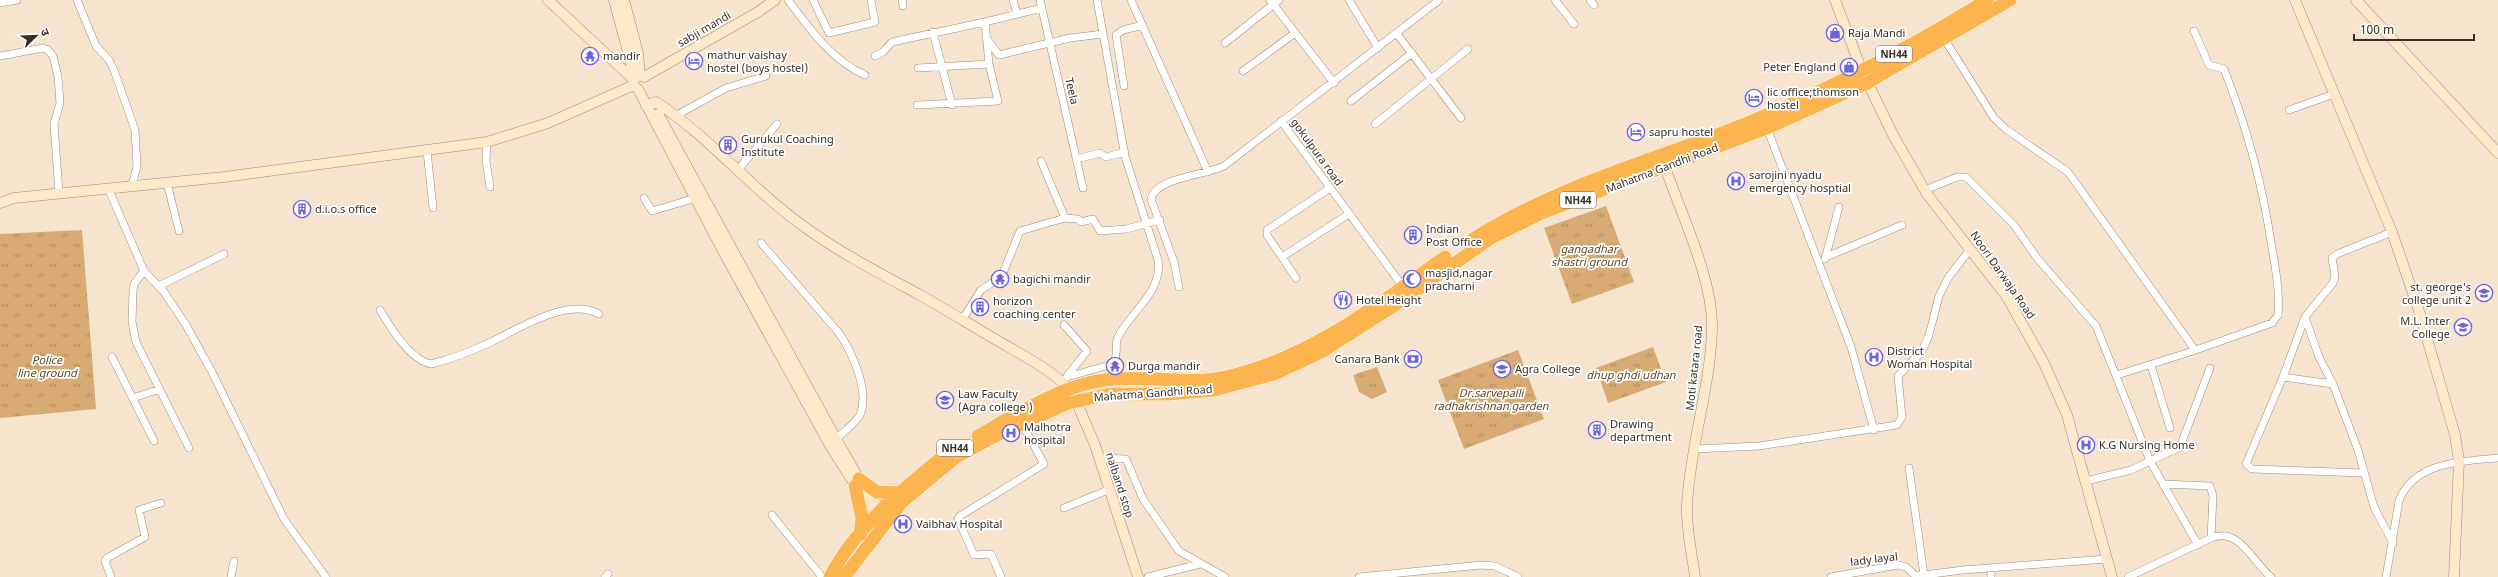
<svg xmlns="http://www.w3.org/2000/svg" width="2498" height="577" viewBox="0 0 2498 577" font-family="Georgia,'Noto Sans Devanagari',serif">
<defs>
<pattern id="grass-tufts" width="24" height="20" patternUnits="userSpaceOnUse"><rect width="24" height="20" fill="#d7ab73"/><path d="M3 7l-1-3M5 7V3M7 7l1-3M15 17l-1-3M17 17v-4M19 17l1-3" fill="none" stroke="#af8c5e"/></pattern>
</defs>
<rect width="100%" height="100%" fill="#f6e4ce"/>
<!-- grass -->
<path fill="url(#grass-tufts)" d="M 1606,206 L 1634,282 L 1572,304 L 1544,228 Z
M 82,230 L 96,409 L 0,418 L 0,234 Z
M 1653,347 L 1666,382 L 1608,403 L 1596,368 Z
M 1518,350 L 1544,419 L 1464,449 L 1438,380 Z
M 1377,367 L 1387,392 L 1372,399 L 1359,392 L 1353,375 Z"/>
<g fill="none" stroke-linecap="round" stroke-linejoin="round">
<defs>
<path id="street" d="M 77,0 L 96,46 L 109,60 L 114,70 L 135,130 L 137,166 L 132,186
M 788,0 C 809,28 832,61 865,75
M 813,0 L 829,33 L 875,22 L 871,0
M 902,0 L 903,6
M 1013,0 L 1017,14
M 1040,0 L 1083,188
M 1131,0 L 1208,172
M 1270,0 L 1334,83
M 1349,0 L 1378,48
M 1555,0 L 1574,24
M 1590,0 L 1594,5
M 0,3 L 17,0
M 985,22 L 1042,8
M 933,32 L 952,105
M 1397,34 L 1461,118
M 986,38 L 999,55 L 1070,38 L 1103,34
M 1945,40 L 1994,118 L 2007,130 L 2068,172 L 2195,350
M 1225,43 L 1279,0
M 0,56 L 43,48 L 48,50 L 53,56 L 58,77 L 60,103 L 54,124 L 59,193
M 875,56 L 883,52 L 892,42 L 985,22 L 989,64 L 998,101 L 917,105
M 918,68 L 989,64
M 1243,71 L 1295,33
M 1124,86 L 1116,35 L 1123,30 L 1143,25
M 1351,101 L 1412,53
M 2289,110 L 2334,94
M 677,115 L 726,88 L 766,76
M 1281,121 L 1404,288
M 1375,124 L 1468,49
M 1767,128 L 1851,347 L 1874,430
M 487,142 L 486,161 L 490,187
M 427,151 L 433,208
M 1077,159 L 1100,153 L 1106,157 L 1125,152
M 1041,161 L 1065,218 L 1078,219 L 1081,222 L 1093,219 L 1100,231 L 1126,229 L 1160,220
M 737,171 L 777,124
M 167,183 L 179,231
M 108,188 L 144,271 L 164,292 L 186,325 L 212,372 L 284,519 L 326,577
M 1925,190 L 1957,177 L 1966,177 L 2014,225 L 2037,258 L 2096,326 L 2150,461 L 2198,545
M 644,198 L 652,211 L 699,197
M 761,243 L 839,333 C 852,352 870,391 860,415 C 855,424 843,432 836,439
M 1282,257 L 1349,214
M 1826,257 L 1902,225
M 1825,259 L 1839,207
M 144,271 L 134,284 L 133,291 L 132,322 L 136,342 L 189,448
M 1296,278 L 1267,235 L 1267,230 L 1330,188
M 159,286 L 224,254
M 1179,287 L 1174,262 L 1151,199 C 1156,177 1207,175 1224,166 L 1439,0
M 380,310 C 390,327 410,360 431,364 C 452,359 472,351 491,342 C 520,328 568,297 599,314
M 2305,317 L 2319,357 L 2333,384 L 2358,450 L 2374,507 L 2393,543
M 962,320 L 981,290 L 998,279 L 1003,273 L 1020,231 L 1065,218
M 1064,325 L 1087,351 L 1067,376
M 112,357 L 154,441
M 2151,365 L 2170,428
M 2117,375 L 2190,352 L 2272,323 L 2278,315 C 2280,290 2275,266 2271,242 C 2262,182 2246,125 2224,69 L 2209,65 L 2194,31
M 1067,377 L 1113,364 C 1119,357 1114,345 1118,337 C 1131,311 1163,292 1158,260 L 1125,156 L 1097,0
M 2283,377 L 2333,384
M 133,398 L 160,389
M 1695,449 L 1759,446 L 1897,425 L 1902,417 L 1898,376 L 1922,351 L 1929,335 L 1939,296 L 1948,278 L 1971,248
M 1098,458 L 1126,459 L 1143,499 L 1179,551 L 1225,577
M 1909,468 L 1924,575
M 2364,473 L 2252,469 L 2246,464 L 2283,377 L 2305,317 L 2333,283 L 2335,276 L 2332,258 L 2337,254 L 2392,232
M 2086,481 L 2131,470 L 2180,447 L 2210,368
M 2163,484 L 2210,486 L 2213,496 L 2211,538
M 1064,508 L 1108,490
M 772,515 L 822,577
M 1991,568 L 1991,577
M 1916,576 L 1963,570 L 2106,559
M 111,577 L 105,561 L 107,558 L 145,537 L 139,510 L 161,503
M 231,577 L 234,561
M 605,577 L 608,574
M 1001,577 L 991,554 L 974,555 L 958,519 L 960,516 L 1044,464 L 1022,424
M 1148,577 L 1200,564
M 1359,577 L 1481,565 L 1495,566 L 1518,577
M 1831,577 L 1898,565 L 1906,567 L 1917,577
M 2128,577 L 2211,538 C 2239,526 2253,563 2271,577
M 2386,577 L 2399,501 C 2413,462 2463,461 2498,458"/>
<path id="secondary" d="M 548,0 L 634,80
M 614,0 L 635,78
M 624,0 L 638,53 L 640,76
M 1835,0 L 1862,71 L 1893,135 L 1927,194 L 2007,297 L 2044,363 L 2067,415 L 2112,577
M 2295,0 L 2392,232 L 2419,311 L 2455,435 L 2459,461 L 2454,577
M 2356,0 L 2498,153
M 644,77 L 758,12 L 775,0
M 638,89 L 724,253 L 831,447 L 879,522
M 646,106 L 656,102 C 710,137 752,190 806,228 C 842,254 881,274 920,295 C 945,309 969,324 993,338 C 1020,354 1049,368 1071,390
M 658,114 L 836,439 L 859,479 L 885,516
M 1665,167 C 1681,214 1714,281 1712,330 C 1710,389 1690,446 1687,505 C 1686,528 1692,554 1695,577
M 0,203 L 14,198 L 224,177 L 487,142 L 548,123 L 634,85
M 1076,401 L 1095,445 L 1138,577"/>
<path id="highway" d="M 1473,239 C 1556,186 1655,160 1745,124 C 1830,89 1910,48 1987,0
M 978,436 C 1015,415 1062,385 1105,380 C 1145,374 1186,386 1226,377 C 1308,359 1377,305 1445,257
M 859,479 L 877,492 L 900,493
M 855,486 L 862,518 L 860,535
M 830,577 C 854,529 900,492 941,458
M 844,577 L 902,502 L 956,457 L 995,436 L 1068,403 L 1082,400 L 1111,394 L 1168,394 L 1214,390 L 1274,374 L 1323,351 L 1395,305 L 1491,238 L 1542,213 L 1767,128 L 1867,83 L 2010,0"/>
</defs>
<!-- street casing -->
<use href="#street" stroke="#9d8d79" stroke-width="8"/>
<!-- secondary casing -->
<use href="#secondary" stroke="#9d8d79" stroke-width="11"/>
<!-- highway casing -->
<use href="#highway" stroke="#fff" stroke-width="14"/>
<!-- street -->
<use href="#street" stroke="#fff" stroke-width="7"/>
<!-- secondary -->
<use href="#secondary" stroke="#fee8ca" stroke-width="10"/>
<!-- highway -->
<use href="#highway" stroke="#fbb44e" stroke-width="13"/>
</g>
<!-- icons -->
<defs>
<symbol id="shop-ring" viewBox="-11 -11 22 22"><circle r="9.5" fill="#fff" stroke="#6e63dd" stroke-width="1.5"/><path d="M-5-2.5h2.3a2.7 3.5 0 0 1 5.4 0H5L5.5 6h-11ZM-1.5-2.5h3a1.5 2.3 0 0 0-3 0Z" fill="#6e63dd"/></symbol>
<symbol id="temple-ring" viewBox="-11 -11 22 22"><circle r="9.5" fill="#fff" stroke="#6e63dd" stroke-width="1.5"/><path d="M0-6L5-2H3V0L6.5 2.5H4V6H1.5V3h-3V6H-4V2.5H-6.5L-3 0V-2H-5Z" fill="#6e63dd"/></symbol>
<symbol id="hotel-ring" viewBox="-11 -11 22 22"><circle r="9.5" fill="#fff" stroke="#6e63dd" stroke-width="1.5"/><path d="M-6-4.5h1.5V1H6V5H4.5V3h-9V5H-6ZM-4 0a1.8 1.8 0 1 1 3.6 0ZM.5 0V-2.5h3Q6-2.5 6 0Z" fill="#6e63dd"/></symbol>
<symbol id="building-ring" viewBox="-11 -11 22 22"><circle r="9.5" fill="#fff" stroke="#6e63dd" stroke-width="1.5"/><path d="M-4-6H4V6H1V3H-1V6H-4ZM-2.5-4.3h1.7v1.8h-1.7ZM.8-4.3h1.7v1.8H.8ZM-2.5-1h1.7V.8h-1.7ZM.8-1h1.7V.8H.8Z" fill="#6e63dd"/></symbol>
<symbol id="hospital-ring" viewBox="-11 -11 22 22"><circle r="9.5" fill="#fff" stroke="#6e63dd" stroke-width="1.5"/><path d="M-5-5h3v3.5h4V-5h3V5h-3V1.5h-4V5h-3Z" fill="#6e63dd"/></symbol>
<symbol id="mosque-ring" viewBox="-11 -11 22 22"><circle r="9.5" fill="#fff" stroke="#6e63dd" stroke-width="1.5"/><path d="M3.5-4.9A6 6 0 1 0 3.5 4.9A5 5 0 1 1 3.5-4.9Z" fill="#6e63dd"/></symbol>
<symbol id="school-ring" viewBox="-11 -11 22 22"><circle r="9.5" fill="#fff" stroke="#6e63dd" stroke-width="1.5"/><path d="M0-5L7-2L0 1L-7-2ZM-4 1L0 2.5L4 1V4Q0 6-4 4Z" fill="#6e63dd"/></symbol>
<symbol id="restaurant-ring" viewBox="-11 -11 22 22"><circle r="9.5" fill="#fff" stroke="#6e63dd" stroke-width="1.5"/><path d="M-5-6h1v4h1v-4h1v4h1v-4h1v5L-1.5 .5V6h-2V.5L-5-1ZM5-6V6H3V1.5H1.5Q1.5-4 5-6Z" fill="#6e63dd"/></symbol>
<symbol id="bank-ring" viewBox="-11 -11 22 22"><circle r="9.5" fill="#fff" stroke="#6e63dd" stroke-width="1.5"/><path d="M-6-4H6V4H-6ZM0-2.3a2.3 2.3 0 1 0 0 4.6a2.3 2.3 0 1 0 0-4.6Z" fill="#6e63dd"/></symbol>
<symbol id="university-ring" viewBox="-11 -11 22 22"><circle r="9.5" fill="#fff" stroke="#6e63dd" stroke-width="1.5"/><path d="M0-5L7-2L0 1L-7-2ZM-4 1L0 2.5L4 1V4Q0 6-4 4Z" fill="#6e63dd"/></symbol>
</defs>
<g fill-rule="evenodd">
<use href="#shop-ring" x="1825" y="23" width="20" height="20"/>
<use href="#temple-ring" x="580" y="46" width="20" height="20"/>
<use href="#hotel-ring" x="684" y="51" width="20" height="20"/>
<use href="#shop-ring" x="1839" y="57" width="20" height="20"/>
<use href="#hotel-ring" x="1744" y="88" width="20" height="20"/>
<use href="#hotel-ring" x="1626" y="122" width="20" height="20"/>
<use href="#building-ring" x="718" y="135" width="20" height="20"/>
<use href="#hospital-ring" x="1726" y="171" width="20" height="20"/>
<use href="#building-ring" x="292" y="199" width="20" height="20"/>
<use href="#building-ring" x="1403" y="225" width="20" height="20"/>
<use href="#temple-ring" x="990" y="269" width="20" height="20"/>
<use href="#mosque-ring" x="1402" y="269" width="20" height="20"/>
<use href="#school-ring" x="2474" y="283" width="20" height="20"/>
<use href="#restaurant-ring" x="1333" y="290" width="20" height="20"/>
<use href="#building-ring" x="970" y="297" width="20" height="20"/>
<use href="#school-ring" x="2453" y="317" width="20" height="20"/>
<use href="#hospital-ring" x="1864" y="347" width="20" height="20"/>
<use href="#bank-ring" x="1403" y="349" width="20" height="20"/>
<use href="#temple-ring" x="1105" y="356" width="20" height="20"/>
<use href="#university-ring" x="1492" y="359" width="20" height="20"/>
<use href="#university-ring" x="935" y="390" width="20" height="20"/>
<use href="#building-ring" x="1587" y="420" width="20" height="20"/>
<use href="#hospital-ring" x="1001" y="423" width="20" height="20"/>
<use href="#hospital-ring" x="2076" y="435" width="20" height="20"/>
<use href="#hospital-ring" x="893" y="514" width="20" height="20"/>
</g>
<g text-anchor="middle" stroke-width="3.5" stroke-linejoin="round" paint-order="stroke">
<!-- shield labels -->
<g fill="#fff" stroke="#726d67" stroke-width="1">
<rect x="1876" y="46" width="36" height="16" rx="3"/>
<rect x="1560" y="192" width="36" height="16" rx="3"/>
<rect x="937" y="440" width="36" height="16" rx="3"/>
</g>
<g font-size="10" font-weight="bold" fill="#362f26">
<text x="1894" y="58">NH44</text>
<text x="1578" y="204">NH44</text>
<text x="955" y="452">NH44</text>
</g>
<!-- street labels -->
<g font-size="11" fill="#362f26" stroke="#fff">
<text transform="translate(704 29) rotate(-30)" y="4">sabji mandi</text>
<text transform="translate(1072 91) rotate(77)" y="4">Teela</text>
<text transform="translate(1317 152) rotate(54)" y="4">gokulpura road</text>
<text transform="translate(1662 168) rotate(-21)" y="4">Mahatma Gandhi Road</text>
<text transform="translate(2003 275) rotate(55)" y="4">Noori Darwaja Road</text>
<text transform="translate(1694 368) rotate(-84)" y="4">Moti katara road</text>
<text transform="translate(1153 393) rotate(-4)" y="4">Mahatma Gandhi Road</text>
<text transform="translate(1120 485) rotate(72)" y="4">nalband stop</text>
<text transform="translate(1874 559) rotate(-7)" y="4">lady layal</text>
</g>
<!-- poi labels -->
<g font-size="11" fill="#362f26" stroke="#fff" text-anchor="start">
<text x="1848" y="37">Raja Mandi</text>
<text x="707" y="59">mathur vaishay<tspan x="707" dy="13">hostel (boys hostel)</tspan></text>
<text x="603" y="60">mandir</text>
<text x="1836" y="71" text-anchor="end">Peter England</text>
<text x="1767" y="96">lic office;thomson<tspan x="1767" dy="13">hostel</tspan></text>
<text x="1649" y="136">sapru hostel</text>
<text x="741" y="143">Gurukul Coaching<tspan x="741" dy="13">Institute</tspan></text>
<text x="1749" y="179">sarojini nyadu<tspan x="1749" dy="13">emergency hosptial</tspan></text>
<text x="315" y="213">d.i.o.s office</text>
<text x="1426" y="233">Indian<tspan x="1426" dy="13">Post Office</tspan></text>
<text x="1425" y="277">masjid,nagar<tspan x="1425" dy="13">pracharni</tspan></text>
<text x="1013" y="283">bagichi mandir</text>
<text x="2471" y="291" text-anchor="end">st. george's<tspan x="2471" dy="13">college unit 2</tspan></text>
<text x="1356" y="304">Hotel Height</text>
<text x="993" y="305">horizon<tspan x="993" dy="13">coaching center</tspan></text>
<text x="2450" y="325" text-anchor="end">M.L. Inter<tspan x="2450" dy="13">College</tspan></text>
<text x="1887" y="355">District<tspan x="1887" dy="13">Woman Hospital</tspan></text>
<text x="1400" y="363" text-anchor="end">Canara Bank</text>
<text x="1128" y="370">Durga mandir</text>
<text x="1515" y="373">Agra College</text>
<text x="958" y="398">Law Faculty<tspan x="958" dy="13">(Agra college )</tspan></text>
<text x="1610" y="428">Drawing<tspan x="1610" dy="13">department</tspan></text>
<text x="1024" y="431">Malhotra<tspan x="1024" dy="13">hospital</tspan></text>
<text x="2099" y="449">K.G Nursing Home</text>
<text x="916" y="528">Vaibhav Hospital</text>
</g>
<!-- park labels -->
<g font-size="11" font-style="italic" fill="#5f4521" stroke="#fff">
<text x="1589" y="253">gangadhar<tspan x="1589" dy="13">shastri ground</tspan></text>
<text x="47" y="364">Police<tspan x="47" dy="13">line ground</tspan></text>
<text x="1631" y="379">dhup ghdi udhan</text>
<text x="1491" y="397">Dr.sarvepalli<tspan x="1491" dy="13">radhakrishnan garden</tspan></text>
</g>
</g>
<!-- north arrow -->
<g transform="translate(36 36) rotate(67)" stroke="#ffffff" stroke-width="3" paint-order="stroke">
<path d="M0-3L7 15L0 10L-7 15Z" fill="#362f26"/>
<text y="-6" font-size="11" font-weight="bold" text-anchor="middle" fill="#362f26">उ</text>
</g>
<!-- scale -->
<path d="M2354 34v6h120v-6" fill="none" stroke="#362f26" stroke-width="2"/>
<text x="2360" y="34" font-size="12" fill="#362f26" stroke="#ffffff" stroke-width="3" paint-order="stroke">100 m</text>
</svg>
